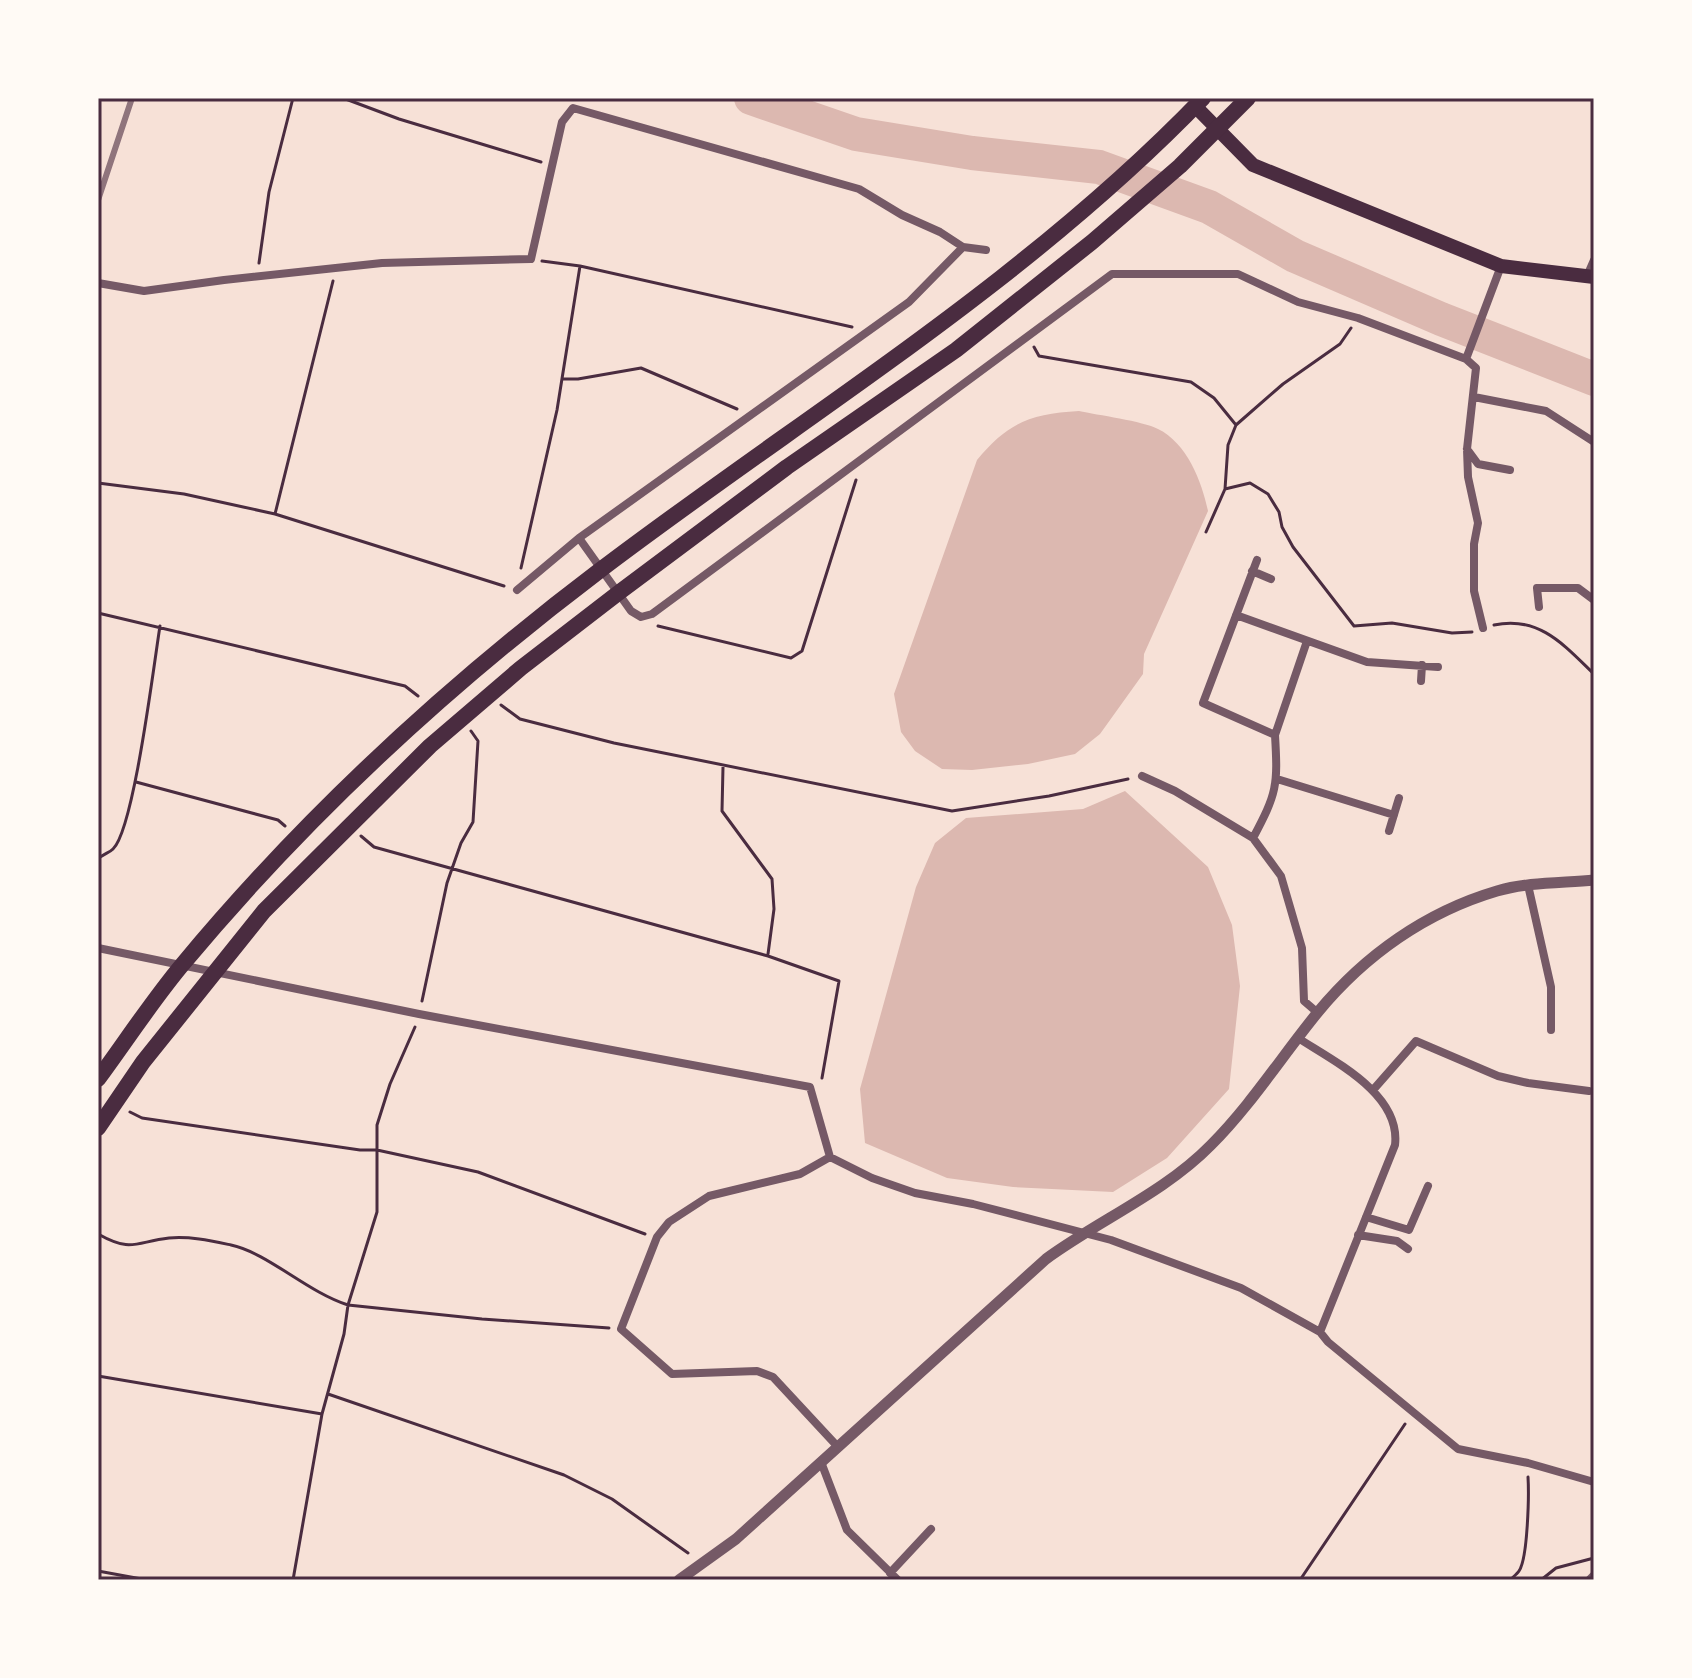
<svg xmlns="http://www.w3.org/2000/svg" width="1692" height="1678" viewBox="0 0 1692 1678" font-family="Montserrat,sans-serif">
<rect width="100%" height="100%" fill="#f7e1d7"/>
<!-- water -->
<path fill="#dcb8b0" d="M 1079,411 C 1097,415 1143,421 1158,429 C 1187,443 1202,482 1208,511 L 1144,654 L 1143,674 L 1100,734 L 1075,754 L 1028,764 L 972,770 L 942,769 L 915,751 L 901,732 L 894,694 L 977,460 C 1008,422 1031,414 1079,411 Z
M 1125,791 L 1208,867 L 1232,925 L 1240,986 L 1229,1089 L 1167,1158 L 1113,1192 L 1013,1187 L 947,1178 L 865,1143 L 860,1089 L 916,887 L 935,843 L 966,818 L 1083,809 Z"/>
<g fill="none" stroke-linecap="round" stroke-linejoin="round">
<!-- river -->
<path stroke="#dcb8b0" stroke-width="34" d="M 751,98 L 856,134 L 972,153 L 1099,167 L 1209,207 L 1295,256 L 1441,319 L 1594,379"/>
<!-- path -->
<path stroke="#4a2c40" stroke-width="3" d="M 343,98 L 399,119 L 541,162
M 542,261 L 580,266 L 852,327
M 259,263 L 269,192 L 293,98
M 1034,347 L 1039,356 L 1191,382 L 1214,398 L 1236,425
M 562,379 L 578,379 L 641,368 L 737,409
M 98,483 L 184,494 L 275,514 L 504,586
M 1225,489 L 1250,483 L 1268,494 L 1279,512 L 1282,527 L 1293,547 L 1354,626 L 1392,623 L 1452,633 L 1472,632
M 275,514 L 333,281
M 1206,532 L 1225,489 L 1228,445 L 1236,425 L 1283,384 L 1340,344 L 1351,328
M 521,568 L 557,410 L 580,266
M 98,613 L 405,686 L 418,696
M 1494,625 C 1539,615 1565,646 1594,674
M 658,626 L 791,658 L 802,651 L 856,480
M 501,705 L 520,719 L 614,743 L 952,811 L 1049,796 L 1128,779
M 723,767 L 722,811 L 772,879 L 774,909 L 768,954
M 136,782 L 278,820 L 285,826
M 361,836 L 374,847 L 768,956 L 839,981 L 822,1078
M 98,859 C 103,854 109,853 113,849 C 134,829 154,663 160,626
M 422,1001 L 447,883 L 461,843 L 473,822 L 478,741 L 471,731
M 130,1112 L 142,1118 L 360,1150 L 377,1150 L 478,1172 L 645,1234
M 98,1234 C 132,1253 135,1242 169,1238 C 190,1236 212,1241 231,1245 C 268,1253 307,1292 348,1305 L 482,1319 L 609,1328
M 98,1376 L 322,1414
M 328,1394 L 564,1475 L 612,1499 L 688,1553
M 98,1571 L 147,1580
M 293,1580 L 322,1414 L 344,1334 L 348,1305 L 377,1212 L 377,1125 L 390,1084 L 415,1027
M 1300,1580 L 1405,1424
M 1510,1580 C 1513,1577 1517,1574 1519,1571 C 1528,1558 1529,1494 1528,1477
M 1541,1580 L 1556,1568 L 1594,1558"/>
<!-- minor -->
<path stroke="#755966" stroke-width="8" d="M 1587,276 L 1594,260
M 98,283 L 144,291 L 224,280 L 382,263 L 531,259 L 562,122 L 573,108 L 859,189 L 902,215 L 940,232 L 963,247 L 986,250
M 1466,359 L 1501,266
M 1474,397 L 1546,411 L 1594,442
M 1467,449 L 1478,464 L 1510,470
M 579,538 L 631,611 L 641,617 L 652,614 L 1112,274 L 1238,274 L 1298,302 L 1358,318 L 1466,359 L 1476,368 L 1467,449 L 1468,477 L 1478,523 L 1474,544 L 1474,591 L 1483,628
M 1252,571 L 1271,579
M 517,590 L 579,538 L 909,302 L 963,247
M 1539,607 L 1537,588 L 1578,588 L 1594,600
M 1236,615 L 1367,662 L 1438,667
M 1421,681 L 1422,665
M 1275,735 L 1307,641
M 1142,776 L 1175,791 L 1253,838 L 1270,861 L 1281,876 L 1302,948 L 1304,1001 L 1318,1013
M 1277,779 L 1394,815
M 1389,831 L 1399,798
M 1253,838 C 1277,793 1278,786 1275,735 L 1203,703 L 1257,560
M 1528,885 L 1551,987 L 1551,1030
M 98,948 L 419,1014 L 810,1087 L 830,1157 L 872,1178 L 915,1193 L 973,1204 L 1111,1240 L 1241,1288 L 1320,1332 L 1395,1145 C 1401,1094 1335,1062 1298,1038
M 1373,1090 L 1416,1041 L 1498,1076 L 1528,1083 L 1589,1091
M 830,1157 L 800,1174 L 709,1196 L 669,1222 L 657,1237 L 621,1329 L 672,1374 L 757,1371 L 773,1377 L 838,1447
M 1366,1217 L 1409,1230 L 1428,1186
M 1358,1235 L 1397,1241 L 1408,1249
M 1320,1332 L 1328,1342 L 1458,1449 L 1528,1463 L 1594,1482
M 821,1462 L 847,1530 L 898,1580
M 890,1573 L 931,1529
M 1589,1580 L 1594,1575"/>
<!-- tertiary -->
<path stroke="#755966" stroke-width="11" d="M 679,1580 L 736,1539 L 1046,1259 C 1099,1220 1164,1193 1211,1145 C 1251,1105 1282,1056 1318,1012 C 1365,955 1426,912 1497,891 C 1528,882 1562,883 1594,880"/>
<!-- primary -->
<path stroke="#4a2c40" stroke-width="14" d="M 1195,106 L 1253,165 L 1501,266 L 1594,277"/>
<!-- trunk -->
<path stroke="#4a2c40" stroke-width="16" d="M 98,1079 C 126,1041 152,1001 182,965 C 304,818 447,686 599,571 C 803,416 1024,284 1203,98
M 98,1128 L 143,1062 L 264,911 L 430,746 L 521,668 L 617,594 L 787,467 L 956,350 L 1092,242 L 1180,166 L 1248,98"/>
<!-- rail -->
<path stroke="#8f747c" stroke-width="6" d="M 98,200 L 132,98"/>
</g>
<!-- border -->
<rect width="1692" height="1678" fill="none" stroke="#fffaf5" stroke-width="200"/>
<rect x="100" y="100" width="1492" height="1478" fill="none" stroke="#4a2c40" stroke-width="3"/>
</svg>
